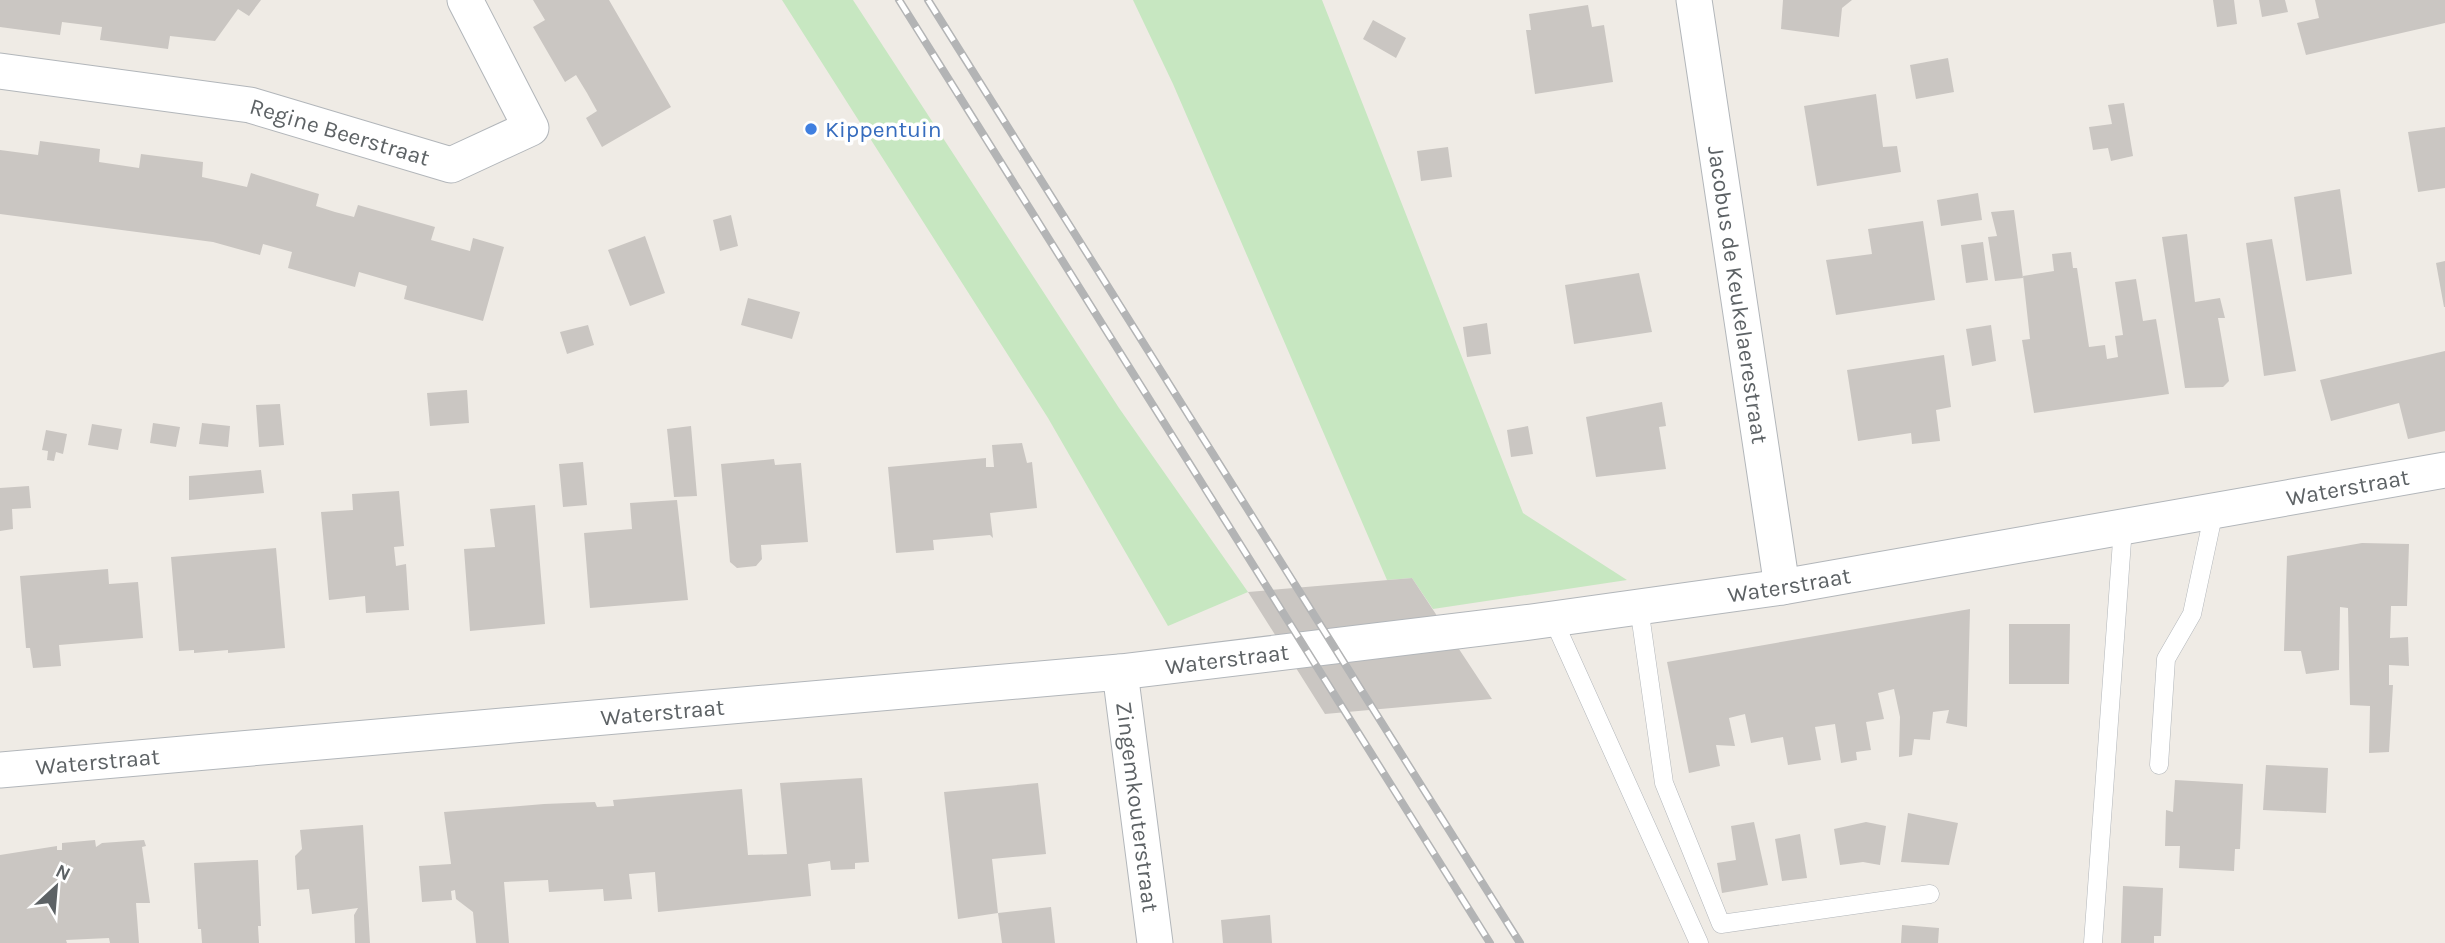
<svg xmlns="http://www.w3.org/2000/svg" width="2445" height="943" viewBox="0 0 2445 943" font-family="Karla,sans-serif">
<rect width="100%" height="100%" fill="#efebe5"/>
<!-- green -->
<path fill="#c7e7c1" d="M 782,0 L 853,0 L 1119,408 L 1248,592 L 1168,626 L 1048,418 Z
M 1133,0 L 1322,0 L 1523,513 L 1627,580 L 1433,609 L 1412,578 L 1387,580 L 1173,84 Z"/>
<!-- building -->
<path fill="#cac6c2" d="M 0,0 L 261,0 L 249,16 L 238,9 L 215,41 L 170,36 L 168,49 L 100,40 L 102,27 L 62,22 L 60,35 L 0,27 Z
M 533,0 L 609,0 L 671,107 L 602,147 L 586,118 L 597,111 L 587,93 L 576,75 L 565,82 L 533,27 L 545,20 Z
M 1783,0 L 1852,0 L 1842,8 L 1839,37 L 1781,29 Z
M 2213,0 L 2234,0 L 2237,24 L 2217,27 Z
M 2259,0 L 2285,0 L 2288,12 L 2262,17 Z
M 2315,0 L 2445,0 L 2445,23 L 2306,55 L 2297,23 L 2319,18 Z
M 1588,5 L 1592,27 L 1604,25 L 1613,82 L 1535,94 L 1526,30 L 1531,30 L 1529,14 Z
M 1373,20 L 1406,38 L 1396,58 L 1363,39 Z
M 1948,58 L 1954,92 L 1916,99 L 1910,65 Z
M 1876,94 L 1883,147 L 1897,146 L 1901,172 L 1817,186 L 1804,106 Z
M 2124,103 L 2133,156 L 2111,161 L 2108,148 L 2093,150 L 2089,127 L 2112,124 L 2108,105 Z
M 2445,127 L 2445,188 L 2418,192 L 2408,132 Z
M 40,141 L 100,149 L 99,162 L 139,168 L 141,154 L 203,162 L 202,177 L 247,187 L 251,173 L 319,194 L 316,206 L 335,212 L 354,217 L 358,205 L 435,227 L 431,240 L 470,251 L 473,238 L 504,247 L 483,321 L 404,299 L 407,286 L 359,272 L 355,287 L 288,268 L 292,252 L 263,244 L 260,255 L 213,242 L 0,214 L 0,150 L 38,155 Z
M 1448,147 L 1452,177 L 1421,181 L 1417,151 Z
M 2340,189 L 2352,274 L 2306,281 L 2294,197 Z
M 1978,193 L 1982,220 L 1941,226 L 1937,200 Z
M 2014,210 L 2023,278 L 1995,281 L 1988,237 L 1997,236 L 1991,212 Z
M 731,215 L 738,246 L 720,251 L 713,220 Z
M 1923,221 L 1935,300 L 1836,315 L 1826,260 L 1872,254 L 1868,229 Z
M 2187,234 L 2195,302 L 2220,298 L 2225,318 L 2218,318 L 2229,381 L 2223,387 L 2185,388 L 2162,237 Z
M 645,236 L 665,293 L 630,306 L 608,250 Z
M 2272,239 L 2296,371 L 2264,376 L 2246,243 Z
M 1983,242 L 1988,280 L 1966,283 L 1961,245 Z
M 2071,252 L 2073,268 L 2077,268 L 2089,347 L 2105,345 L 2107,359 L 2118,357 L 2115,336 L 2123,335 L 2115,282 L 2136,279 L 2143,321 L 2156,319 L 2169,394 L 2034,413 L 2022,340 L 2030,339 L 2023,276 L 2054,271 L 2052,254 Z
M 2445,261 L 2445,307 L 2444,307 L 2436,263 Z
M 1639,273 L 1652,332 L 1574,344 L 1565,285 Z
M 748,298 L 800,312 L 792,339 L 741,325 Z
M 1487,323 L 1491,354 L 1467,357 L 1463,327 Z
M 588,325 L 594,345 L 567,354 L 560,332 Z
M 1991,325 L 1996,361 L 1972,366 L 1966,329 Z
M 2445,351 L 2445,431 L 2408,439 L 2399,403 L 2331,421 L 2320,380 Z
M 1944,355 L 1951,407 L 1936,410 L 1940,441 L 1912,444 L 1911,433 L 1858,441 L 1847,370 Z
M 467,390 L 469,423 L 430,426 L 427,393 Z
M 1662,402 L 1666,426 L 1659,427 L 1666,469 L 1596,477 L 1586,417 Z
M 280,404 L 284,445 L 259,447 L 256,405 Z
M 153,423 L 180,427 L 176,447 L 150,443 Z
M 202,423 L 230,426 L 228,447 L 199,444 Z
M 92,424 L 122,429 L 118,450 L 88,445 Z
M 691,426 L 697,496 L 674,497 L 667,429 Z
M 1528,426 L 1533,454 L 1511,457 L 1507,430 Z
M 46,430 L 67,434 L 63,454 L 56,452 L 54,461 L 47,460 L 48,451 L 42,450 Z
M 1022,443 L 1027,463 L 1032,462 L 1037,508 L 990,513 L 993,538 L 990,535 L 933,540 L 934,550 L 896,553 L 888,467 L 986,458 L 986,467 L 994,467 L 992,445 Z
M 774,459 L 775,465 L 801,463 L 808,542 L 761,545 L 762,559 L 756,566 L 737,568 L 730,562 L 721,464 Z
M 583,462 L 587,505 L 563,507 L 559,464 Z
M 261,470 L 264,493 L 189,500 L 189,476 Z
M 29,486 L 31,508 L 12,509 L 13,529 L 0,531 L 0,488 Z
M 399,491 L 404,546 L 394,547 L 396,566 L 406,564 L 409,610 L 366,613 L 365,596 L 329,600 L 321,512 L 353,510 L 352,494 Z
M 677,500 L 688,600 L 590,608 L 584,533 L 632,529 L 630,503 Z
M 535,505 L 545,624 L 470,631 L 464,549 L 495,547 L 490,509 Z
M 2362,543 L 2409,544 L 2407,606 L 2391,606 L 2390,638 L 2408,637 L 2409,666 L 2389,665 L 2389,685 L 2393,685 L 2389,752 L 2369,753 L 2370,706 L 2350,705 L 2348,608 L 2340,607 L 2339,670 L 2306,674 L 2301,651 L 2284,651 L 2287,556 Z
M 276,548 L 285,648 L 228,653 L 228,650 L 194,653 L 194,650 L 179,651 L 171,557 Z
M 108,569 L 109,584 L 138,582 L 143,638 L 59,645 L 61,666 L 33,668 L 30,648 L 26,648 L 20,576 Z
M 1412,578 L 1492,699 L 1325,714 L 1248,592 Z
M 1970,609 L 1967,727 L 1946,723 L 1949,710 L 1933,712 L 1930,740 L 1914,739 L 1912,755 L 1899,757 L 1900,717 L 1894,689 L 1878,693 L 1884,719 L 1866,722 L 1871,750 L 1856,752 L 1857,760 L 1841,763 L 1835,724 L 1815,727 L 1821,760 L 1788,765 L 1783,737 L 1751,743 L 1745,714 L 1729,718 L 1735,746 L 1716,745 L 1720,766 L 1689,773 L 1667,662 Z
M 2009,624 L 2070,624 L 2069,684 L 2009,684 Z
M 2266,765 L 2328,768 L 2326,813 L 2263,810 Z
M 862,778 L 869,862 L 855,863 L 855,869 L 831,870 L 830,861 L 808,864 L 811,896 L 658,912 L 655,872 L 629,874 L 632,899 L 604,901 L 603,889 L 549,892 L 548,880 L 504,882 L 509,943 L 476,943 L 473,912 L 456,899 L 455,890 L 451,891 L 452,900 L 422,902 L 419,866 L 451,864 L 444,812 L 544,804 L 595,802 L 597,807 L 614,806 L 613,800 L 742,789 L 748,855 L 787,854 L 780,783 Z
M 2175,780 L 2243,784 L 2240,849 L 2235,849 L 2234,871 L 2179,868 L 2180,846 L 2165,846 L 2166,810 L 2173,812 Z
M 1038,783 L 1046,854 L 992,859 L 998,913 L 958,919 L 944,792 Z
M 1908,813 L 1958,823 L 1949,865 L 1901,862 Z
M 1754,822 L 1768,885 L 1722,893 L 1717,863 L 1736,860 L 1731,826 Z
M 1866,822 L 1886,826 L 1880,865 L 1863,862 L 1840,865 L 1834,829 Z
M 363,825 L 370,943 L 355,943 L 354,915 L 358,908 L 312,914 L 309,889 L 297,890 L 295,856 L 302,849 L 300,830 Z
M 1800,834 L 1807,878 L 1782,881 L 1775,839 Z
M 95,840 L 96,847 L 102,843 L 144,840 L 146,846 L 142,847 L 150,903 L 136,903 L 139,943 L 110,943 L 109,938 L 66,940 L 67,943 L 0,943 L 0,855 L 57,846 L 57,850 L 62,850 L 62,843 Z
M 258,860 L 261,926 L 258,926 L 259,943 L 202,943 L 201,929 L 198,929 L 194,863 Z
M 2123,886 L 2163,888 L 2161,936 L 2154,936 L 2154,943 L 2121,943 Z
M 1051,907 L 1055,943 L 1002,943 L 998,913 Z
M 1270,915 L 1272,943 L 1223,943 L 1221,920 Z
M 1902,925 L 1939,928 L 1938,943 L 1901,943 Z"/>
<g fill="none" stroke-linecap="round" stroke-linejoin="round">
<defs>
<path id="lane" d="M 1639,607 L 1664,783 L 1721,924 L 1930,894
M 1553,619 L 1699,943
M 2159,765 L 2166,659 L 2192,614 L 2214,511
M 2093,943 L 2123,527"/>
<g id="street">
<path id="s1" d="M 1694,0 L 1782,587"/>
<path id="s2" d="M 0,71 L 250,105 L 451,165 L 531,128 L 465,0"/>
<path id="s3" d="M 1120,672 L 1155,943"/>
<path id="s4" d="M 0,770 L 1120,672 L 1531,622 L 1782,587 L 2445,470"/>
</g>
</defs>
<!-- lane casing -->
<use href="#lane" stroke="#b2b6ba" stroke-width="19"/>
<!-- street casing -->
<use href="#street" stroke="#b2b6ba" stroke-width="37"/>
<!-- lane -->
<use href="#lane" stroke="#fff" stroke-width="18"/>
<!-- street -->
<use href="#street" stroke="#fff" stroke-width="35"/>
<defs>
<path id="rail" d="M 899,0 L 1490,943
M 928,0 L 1520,943"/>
</defs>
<!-- rail casing -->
<use href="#rail" stroke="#b3b4b5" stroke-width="8"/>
<!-- rail -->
<use href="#rail" stroke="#fff" stroke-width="5" stroke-dasharray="16" stroke-linecap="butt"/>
</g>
<!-- markers -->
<circle fill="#3f7fe0" stroke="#fff" stroke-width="2.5" cx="811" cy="129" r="7"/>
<g text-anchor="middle" stroke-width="7" stroke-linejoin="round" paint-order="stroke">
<!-- shop labels -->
<g font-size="23" fill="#366cbe" stroke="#fff" text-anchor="start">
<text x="825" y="137">Kippentuin</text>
</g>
<!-- street labels -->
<g font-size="23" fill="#5d6265" stroke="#fff">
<text dy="8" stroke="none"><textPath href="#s2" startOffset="346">Regine Beerstraat</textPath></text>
<text dy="8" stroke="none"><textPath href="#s1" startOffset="298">Jacobus de Keukelaerestraat</textPath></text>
<text dy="8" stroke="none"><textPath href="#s4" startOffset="2366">Waterstraat</textPath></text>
<text dy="8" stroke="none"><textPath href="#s4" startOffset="1799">Waterstraat</textPath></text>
<text dy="8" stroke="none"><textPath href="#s4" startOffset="1232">Waterstraat</textPath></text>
<text dy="8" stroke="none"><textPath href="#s4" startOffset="665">Waterstraat</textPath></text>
<text dy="8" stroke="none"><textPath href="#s4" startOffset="98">Waterstraat</textPath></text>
<text dy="8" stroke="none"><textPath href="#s3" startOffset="136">Zingemkouterstraat</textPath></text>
</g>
</g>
<!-- north arrow -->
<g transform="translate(56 887) rotate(26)" stroke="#ffffff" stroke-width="5" paint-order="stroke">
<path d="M0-5L12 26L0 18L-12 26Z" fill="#5d6265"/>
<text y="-10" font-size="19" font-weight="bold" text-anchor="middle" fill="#5d6265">N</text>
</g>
</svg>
